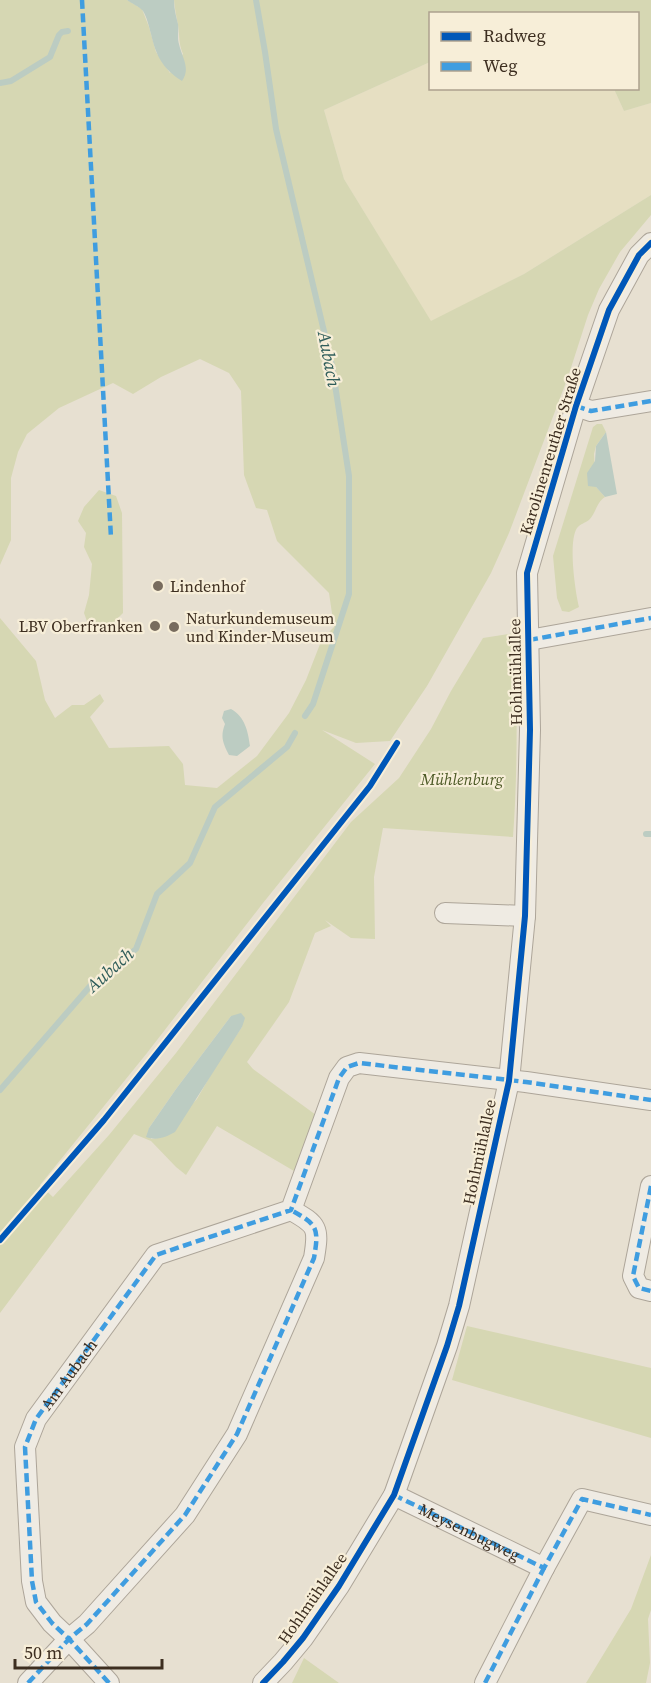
<svg xmlns="http://www.w3.org/2000/svg" width="651" height="1683" viewBox="0 0 651 1683" font-family="'Source Serif 4',serif">
<rect width="100%" height="100%" fill="#e7e0d1"/>
<!-- farmland -->
<path fill="#e6dfc2" d="M 430,62 L 430,88 L 614,89 L 624,111 L 651,103 L 651,195 L 524,274 L 431,322 L 344,179 L 324,110 Z"/>
<!-- green -->
<path fill="#d6d7b3" fill-rule="evenodd" d="M 0,0 L 127,0 L 142,9 L 149,27 L 156,52 L 170,73 L 183,54 C 178,42 180,36 178,25 C 176,16 175,9 174,0 L 651,0 L 651,103 L 624,111 L 614,89 L 638,88 L 638,14 L 430,14 L 430,62 L 324,110 L 344,179 L 431,321 L 524,274 L 651,195 L 651,215 L 620,252 L 599,289 L 588,315 L 568,377 L 509,533 L 491,573 L 427,686 L 390,741 L 356,743 L 322,730 L 375,764 L 263,903 L 147,1053 L 40,1185 L 53,1197 L 109,1135 L 176,1053 L 351,822 L 399,778 L 431,729 L 451,691 L 483,638 L 515,633 C 517,701 518,770 513,837 L 383,828 L 374,877 L 375,939 L 351,938 L 325,920 L 331,926 L 315,933 L 289,1002 L 247,1062 L 253,1069 L 316,1115 L 294,1171 L 217,1126 L 186,1175 L 176,1167 L 151,1141 L 134,1134 L 0,1313 L 0,618 L 36,661 L 45,700 L 55,718 L 72,705 L 84,705 L 100,694 L 104,701 L 90,717 L 109,748 L 169,746 L 183,764 L 185,785 L 217,788 L 257,756 L 289,713 L 306,680 L 322,639 L 334,627 L 329,593 L 277,541 L 267,510 L 256,508 L 244,475 L 241,391 L 229,373 L 200,359 L 161,377 L 133,394 L 113,383 L 59,408 L 27,434 L 18,452 L 11,478 L 11,540 L 0,565 ZM 231,1016 L 242,1027 L 217,1064 L 197,1099 L 158,1138 L 151,1139 L 149,1128 L 176,1089 Z
M 597,424 L 602,424 L 606,432 L 596,446 L 594,454 L 596,487 L 605,497 C 596,503 596,513 589,520 C 585,523 580,524 577,528 C 568,542 575,590 579,607 L 569,612 L 562,611 L 557,598 L 553,556 L 593,427 Z
M 99,490 L 116,496 L 122,513 L 123,613 L 106,630 L 88,624 L 84,613 L 89,595 L 92,564 L 84,547 L 86,533 L 78,521 L 84,507 Z
M 467,1326 L 651,1368 L 651,1438 L 452,1380 Z
M 651,1555 L 651,1610 L 648,1619 L 650,1663 L 646,1683 L 586,1683 L 631,1609 Z
M 304,1658 L 339,1683 L 292,1683 Z"/>
<!-- water -->
<path fill="#bcccc2" d="M 127,0 L 174,0 C 174,9 176,16 178,24 C 179,31 177,38 179,44 C 182,58 191,68 182,81 C 163,69 156,56 151,34 C 149,27 147,17 143,11 C 140,7 131,3 127,0 Z
M 606,432 L 617,494 L 605,497 L 596,487 L 588,486 L 587,473 L 595,461 L 596,446 Z
M 231,709 C 245,717 248,731 250,746 L 237,756 L 229,755 C 223,743 220,737 225,724 L 222,718 L 224,711 Z
M 241,1013 L 245,1018 L 242,1027 L 175,1132 C 166,1137 157,1141 146,1137 L 149,1128 L 176,1089 L 231,1016 Z"/>
<g fill="none" stroke-linecap="round" stroke-linejoin="round">
<!-- stream -->
<path stroke="#bcccc2" stroke-width="6" d="M 256,0 L 265,52 L 276,129 L 332,365 L 349,476 L 349,594 L 313,704 L 305,716
M 0,83 L 11,81 L 50,57 L 59,35 L 62,32 L 68,31
M 646,834 L 651,834
M 0,1090 L 91,985 L 136,949 L 157,894 L 190,863 L 215,807 L 287,747 L 295,733"/>
<defs>
<g id="minor">
<path d="M 576,406 L 591,411 L 651,401"/>
<path d="M 529,640 L 651,618"/>
<path d="M 445,913 L 525,916"/>
<path d="M 651,1186 L 633,1276 L 639,1288 L 651,1291"/>
<path id="s1" d="M 394,1495 L 544,1568 L 582,1499 L 651,1515"/>
<path d="M 28,1683 L 69,1639 L 87,1624 L 185,1515 L 237,1434 L 314,1258 C 319,1228 318,1225 291,1210"/>
<path d="M 109,1683 L 69,1639 L 52,1623 L 36,1602 L 32,1581 L 25,1447 L 36,1419 L 156,1255 L 291,1210 L 339,1078 L 347,1067 L 359,1063 L 526,1082 L 651,1100"/>
<path d="M 263,1683 L 283,1662 L 303,1638 L 339,1586 L 394,1495 L 447,1346 L 459,1306 L 509,1081 L 525,916 L 530,730 L 527,573 L 576,406 L 609,310 L 639,255 L 651,243"/>
<path d="M 485,1683 L 544,1568"/>
</g>
</defs>
<!-- minor casing -->
<use href="#minor" stroke="#ada599" stroke-width="22"/>
<!-- minor -->
<use href="#minor" stroke="#efebe3" stroke-width="20"/>
<!-- quiet -->
<g stroke="#3f9de0" stroke-width="4.5" stroke-dasharray="9 4.5" stroke-linecap="butt">
<path d="M 82,0 L 111,538"/>
<path d="M 576,406 L 591,411 L 651,401"/>
<path d="M 529,640 L 651,618"/>
<path d="M 651,1186 L 633,1276 L 639,1288 L 651,1291"/>
<path d="M 394,1495 L 544,1568 L 582,1499 L 651,1515"/>
<path d="M 28,1683 L 69,1639 L 87,1624 L 185,1515 L 237,1434 L 314,1258 C 319,1228 318,1225 291,1210"/>
<path id="s2" d="M 109,1683 L 69,1639 L 52,1623 L 36,1602 L 32,1581 L 25,1447 L 36,1419 L 156,1255 L 291,1210 L 339,1078 L 347,1067 L 359,1063 L 526,1082 L 651,1100"/>
<path d="M 485,1683 L 544,1568"/>
</g>
<defs>
<path id="cycleway" d="M 0,1240 L 104,1120 L 370,786 L 397,743
M 263,1683 L 283,1662 L 303,1638 L 339,1586 L 394,1495 L 447,1346 L 459,1306 L 509,1081 L 525,916 L 530,730 L 527,573 L 576,406 L 609,310 L 639,255 L 651,243"/>
</defs>
<!-- cycleway casing -->
<use href="#cycleway" stroke="#f7eed8" stroke-width="10"/>
<!-- cycleway -->
<use href="#cycleway" stroke="#0057b8" stroke-width="6"/>
</g>
<!-- markers -->
<g fill="#786c5e" stroke="#f7eed8" stroke-width="2">
<circle cx="158" cy="586" r="6"/>
<circle cx="155" cy="626" r="6"/>
<circle cx="174" cy="627" r="6"/>
</g>
<g text-anchor="middle" stroke-width="4.5" stroke-linejoin="round" paint-order="stroke">
<!-- street labels -->
<g font-size="16" fill="#3d2e20" stroke="#f7eed8">
<text transform="translate(550 451) rotate(-73)" y="6">Karolinenreuther Straße</text>
<text transform="translate(515 672) rotate(-91)" y="6">Hohlmühlallee</text>
<text transform="translate(479 1152) rotate(-78)" y="6">Hohlmühlallee</text>
<text dy="6" stroke="none"><textPath href="#s2" startOffset="350">Am Aubach</textPath></text>
<text dy="6" stroke="none"><textPath href="#s1" startOffset="84">Meysenbugweg</textPath></text>
<text transform="translate(312 1598) rotate(-55)" y="6">Hohlmühlallee</text>
</g>
<!-- poi labels -->
<g font-size="16" fill="#3d2e20" stroke="#f7eed8" text-anchor="start">
<text x="170" y="592">Lindenhof</text>
<text x="186" y="624">Naturkundemuseum<tspan x="186" dy="18">und Kinder-Museum</tspan></text>
<text x="143" y="632" text-anchor="end">LBV Oberfranken</text>
</g>
<!-- park labels -->
<g font-size="16" font-style="italic" fill="#4d5a26" stroke="#f7eed8">
<text x="462" y="785">Mühlenburg</text>
</g>
<!-- water labels -->
<g font-size="18" font-style="italic" fill="#2f5d5a" stroke="#f7eed8">
<text transform="translate(329 359) rotate(79)" y="6">Aubach</text>
<text transform="translate(110 970) rotate(-42)" y="6">Aubach</text>
</g>
</g>
<!-- legend -->
<rect x="429" y="12" width="210" height="78" fill="#f7eed8" stroke="#ada18e" stroke-width="1.5"/>
<rect x="441" y="32" width="30" height="9" fill="#0057b8" stroke="#ada18e" stroke-width="1.5"/>
<text x="483" y="42" font-size="18" fill="#3d2e20">Radweg</text>
<rect x="441" y="62" width="30" height="9" fill="#3f9de0" stroke="#ada18e" stroke-width="1.5"/>
<text x="483" y="72" font-size="18" fill="#3d2e20">Weg</text>
<!-- scale -->
<path d="M15 1659v9h147v-9" fill="none" stroke="#3d2e20" stroke-width="3"/>
<text x="24" y="1659" font-size="18" fill="#3d2e20" stroke="#f7eed8" stroke-width="4.5" paint-order="stroke">50 m</text>
</svg>
